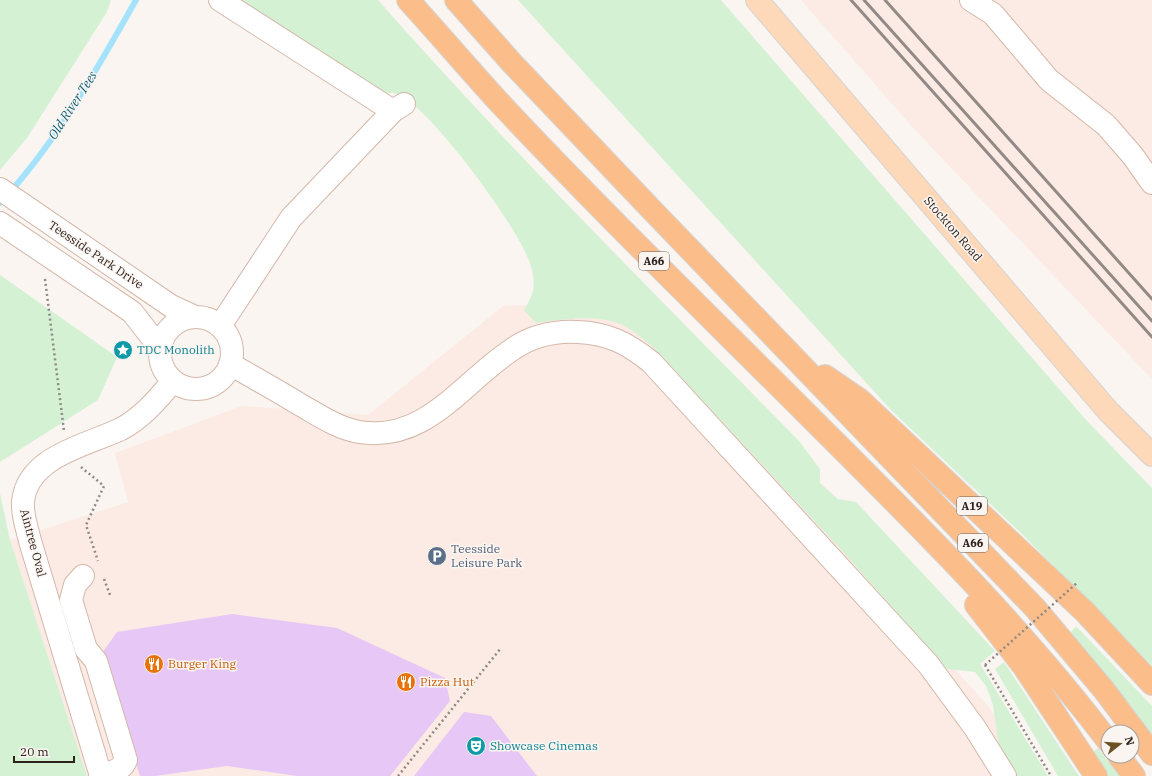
<svg xmlns="http://www.w3.org/2000/svg" width="1152" height="776" viewBox="0 0 1152 776" font-family="'IBM Plex Serif',serif">
<rect width="100%" height="100%" fill="#fbf5f2"/>
<!-- built -->
<path fill="#fbebe4" d="M 801,0 L 1152,0 L 1152,379 L 916,131 Z
M 590,301 L 664,344 L 988,706 L 1037,776 L 87,776 L 10,540 L 128,502 L 115,453 L 242,406 L 368,415 L 503,306 Z"/>
<!-- green -->
<path fill="#d4f1d4" d="M 0,0 L 111,0 L 107,12 L 27,138 L 0,170 Z
M 242,0 L 378,0 C 512,152 657,296 799,441 L 820,469 L 820,483 L 838,499 L 856,502 L 995,651 L 980,664 L 1048,776 L 1016,776 L 999,748 L 993,705 L 986,686 L 975,672 L 947,669 L 845,554 L 653,347 C 644,340 633,330 623,325 C 597,314 563,319 536,323 L 524,310 C 533,295 536,287 532,270 C 526,236 428,104 397,94 C 392,92 384,94 379,94 Z
M 518,0 L 721,0 L 1087,421 L 1152,488 L 1152,666 L 1021,533 L 891,410 Z
M 0,275 L 117,357 L 98,400 L 0,462 Z
M 0,493 L 10,540 L 87,776 L 0,776 Z
M 1076,626 L 1152,706 L 1152,740 L 1069,634 Z
M 1004,662 L 1069,761 L 1079,776 L 1058,776 L 995,669 Z
M 1098,748 L 1119,776 L 1105,776 L 1091,753 Z"/>
<g fill="none" stroke-linecap="round" stroke-linejoin="round">
<!-- stream -->
<path stroke="#a5e3fc" stroke-width="6" d="M 0,203 C 56,144 96,70 136,0"/>
</g>
<!-- building -->
<path fill="#e7c7f5" d="M 232,614 L 337,628 L 445,678 L 450,701 L 390,776 L 297,776 L 227,766 L 155,776 L 140,776 L 102,653 L 117,632 Z
M 464,712 L 491,716 L 537,776 L 414,776 Z"/>
<g fill="none" stroke-linecap="round" stroke-linejoin="round">
<defs>
<path id="minor" d="M 220,0 L 393,111
M 971,0 L 993,14 L 1049,80 L 1106,125 L 1133,156 L 1152,183
M 0,189 L 171,306 L 195,317
M 0,223 L 132,312 L 160,348
M160 353a36 36 0 1 1 72 0a36 36 0 1 1-72 0Z
M 220,326 L 291,218 L 393,111 L 404,104
M 230,364 C 253,377 276,390 299,404 C 317,414 337,428 359,432 C 427,443 463,381 513,349 C 532,336 555,331 577,332 C 608,333 627,343 651,362 L 928,664 L 975,728 L 1005,776
M 83,576 L 75,585 L 71,600 L 86,649 L 96,661 L 126,760 C 122,771 111,772 101,775
M 101,776 L 30,541 C 27,528 22,515 23,502 C 27,456 88,445 121,429 C 142,418 158,399 173,381"/>
<path id="major" d="M 757,0 L 1108,411 L 1152,455"/>
<path id="highway" d="M 408,0 C 438,33 467,67 497,100 C 596,206 700,307 803,410 C 909,516 1017,621 1108,741
M 456,0 L 511,62 L 650,208 L 1035,608 L 1104,690 L 1152,754
M 825,376 L 860,400 L 1085,612 L 1152,684
M 976,605 L 1024,667 L 1096,776
M 1119,756 L 1134,776"/>
</defs>
<!-- minor casing -->
<use href="#minor" stroke="#d4b7a9" stroke-width="24"/>
<!-- major casing -->
<use href="#major" stroke="#d5d3d2" stroke-width="24"/>
<!-- highway casing -->
<use href="#highway" stroke="#d5d3d2" stroke-width="24"/>
<!-- path -->
<path stroke="#908883" stroke-width="2.5" stroke-dasharray="2 3" stroke-linecap="butt" d="M 45,279 L 64,431
M 81,467 L 104,486 L 86,525 L 98,561
M 104,579 L 110,595
M 985,665 L 1051,776
M 398,776 L 501,648"/>
<!-- minor -->
<use href="#minor" stroke="#fff" stroke-width="22"/>
<!-- major -->
<use href="#major" stroke="#fdd8b9" stroke-width="22"/>
<!-- highway -->
<use href="#highway" stroke="#fbbe8a" stroke-width="22"/>
<!-- rail -->
<path stroke="#938a86" stroke-width="3" d="M 851,0 L 1152,337
M 864,0 L 1152,321
M 885,0 L 1152,299"/>
<!-- path-bridge -->
<path stroke="#908883" stroke-width="2.5" stroke-dasharray="2 3" stroke-linecap="butt" d="M 985,665 L 1078,582"/>
</g>
<!-- icons -->
<defs>
<symbol id="sight-disc" viewBox="-11 -11 22 22"><circle r="9.5" fill="#0f9aa8" stroke="#fbf5f2"/><path d="M0-6L1.8-2.2L6-1.7L2.9 1.2L3.7 5.4L0 3.3L-3.7 5.4L-2.9 1.2L-6-1.7L-1.8-2.2Z" fill="#fff"/></symbol>
<symbol id="parking-disc" viewBox="-11 -11 22 22"><circle r="9.5" fill="#5c6f8a" stroke="#fbf5f2"/><path d="M-3.5-5.5H1a3.5 3.5 0 0 1 0 7H-1V5.5H-3.5ZM-1-3.4V-.6H.8a1.4 1.4 0 0 0 0-2.8Z" fill="#fff"/></symbol>
<symbol id="restaurant-disc" viewBox="-11 -11 22 22"><circle r="9.5" fill="#e8710a" stroke="#fbf5f2"/><path d="M-5-6h1v4h1v-4h1v4h1v-4h1v5L-1.5 .5V6h-2V.5L-5-1ZM5-6V6H3V1.5H1.5Q1.5-4 5-6Z" fill="#fff"/></symbol>
<symbol id="theatre-disc" viewBox="-11 -11 22 22"><circle r="9.5" fill="#0f9aa8" stroke="#fbf5f2"/><path d="M-5-5.5Q0-4 5-5.5V0Q5 5 0 6Q-5 5-5 0ZM-3.3-2.5H-1v1.5H-3.3ZM1-2.5H3.3v1.5H1ZM-2.8 1Q0 5.5 2.8 1Z" fill="#fff"/></symbol>
</defs>
<g fill-rule="evenodd">
<use href="#sight-disc" x="112" y="339" width="22" height="22"/>
<use href="#parking-disc" x="426" y="545" width="22" height="22"/>
<use href="#restaurant-disc" x="143" y="653" width="22" height="22"/>
<use href="#restaurant-disc" x="395" y="671" width="22" height="22"/>
<use href="#theatre-disc" x="465" y="735" width="22" height="22"/>
</g>
<g text-anchor="middle" stroke-width="3" stroke-linejoin="round" paint-order="stroke">
<!-- shield labels -->
<g fill="#fbf5f2" stroke="#6b615c" stroke-width="1">
<rect x="639" y="252" width="30" height="18" rx="3"/>
<rect x="957" y="497" width="30" height="18" rx="3"/>
<rect x="958" y="534" width="30" height="18" rx="3"/>
</g>
<g font-size="11" font-weight="bold" fill="#2d221c">
<text x="654" y="265">A66</text>
<text x="972" y="510">A19</text>
<text x="973" y="547">A66</text>
</g>
<!-- street labels -->
<g font-size="12" fill="#2d221c" stroke="#fbf5f2">
<text transform="translate(953 229) rotate(49)" y="4">Stockton Road</text>
<text transform="translate(96 255) rotate(34)" y="4">Teesside Park Drive</text>
<text transform="translate(33 543) rotate(75)" y="4">Aintree Oval</text>
</g>
<!-- culture labels -->
<g font-size="12" fill="#0d838f" stroke="#fbf5f2" text-anchor="start">
<text x="137" y="354">TDC Monolith</text>
<text x="490" y="750">Showcase Cinemas</text>
</g>
<!-- service labels -->
<g font-size="12" fill="#4e5e75" stroke="#fbf5f2" text-anchor="start">
<text x="451" y="553">Teesside<tspan x="451" dy="14">Leisure Park</tspan></text>
</g>
<!-- food labels -->
<g font-size="12" fill="#c56008" stroke="#fbf5f2" text-anchor="start">
<text x="168" y="668">Burger King</text>
<text x="420" y="686">Pizza Hut</text>
</g>
<!-- water labels -->
<g font-size="13" font-style="italic" fill="#0a5e76" stroke="#fbf5f2">
<text transform="translate(72 105) rotate(-57)" y="5">Old River Tees</text>
</g>
</g>
<!-- north arrow -->
<g transform="translate(1120 744) rotate(73)"><circle r="19" fill="#fbf5f2" stroke="#a9a19c"/>
<path d="M0-3L7 15L0 10L-7 15Z" fill="#6b5223"/>
<text y="-6" font-size="11" font-weight="bold" text-anchor="middle" fill="#2d221c">N</text>
</g>
<!-- scale -->
<path d="M14 756v6h60v-6" fill="none" stroke="#2d221c" stroke-width="2"/>
<text x="20" y="756" font-size="12" fill="#2d221c" stroke="#fbf5f2" stroke-width="3" paint-order="stroke">20 m</text>
</svg>
